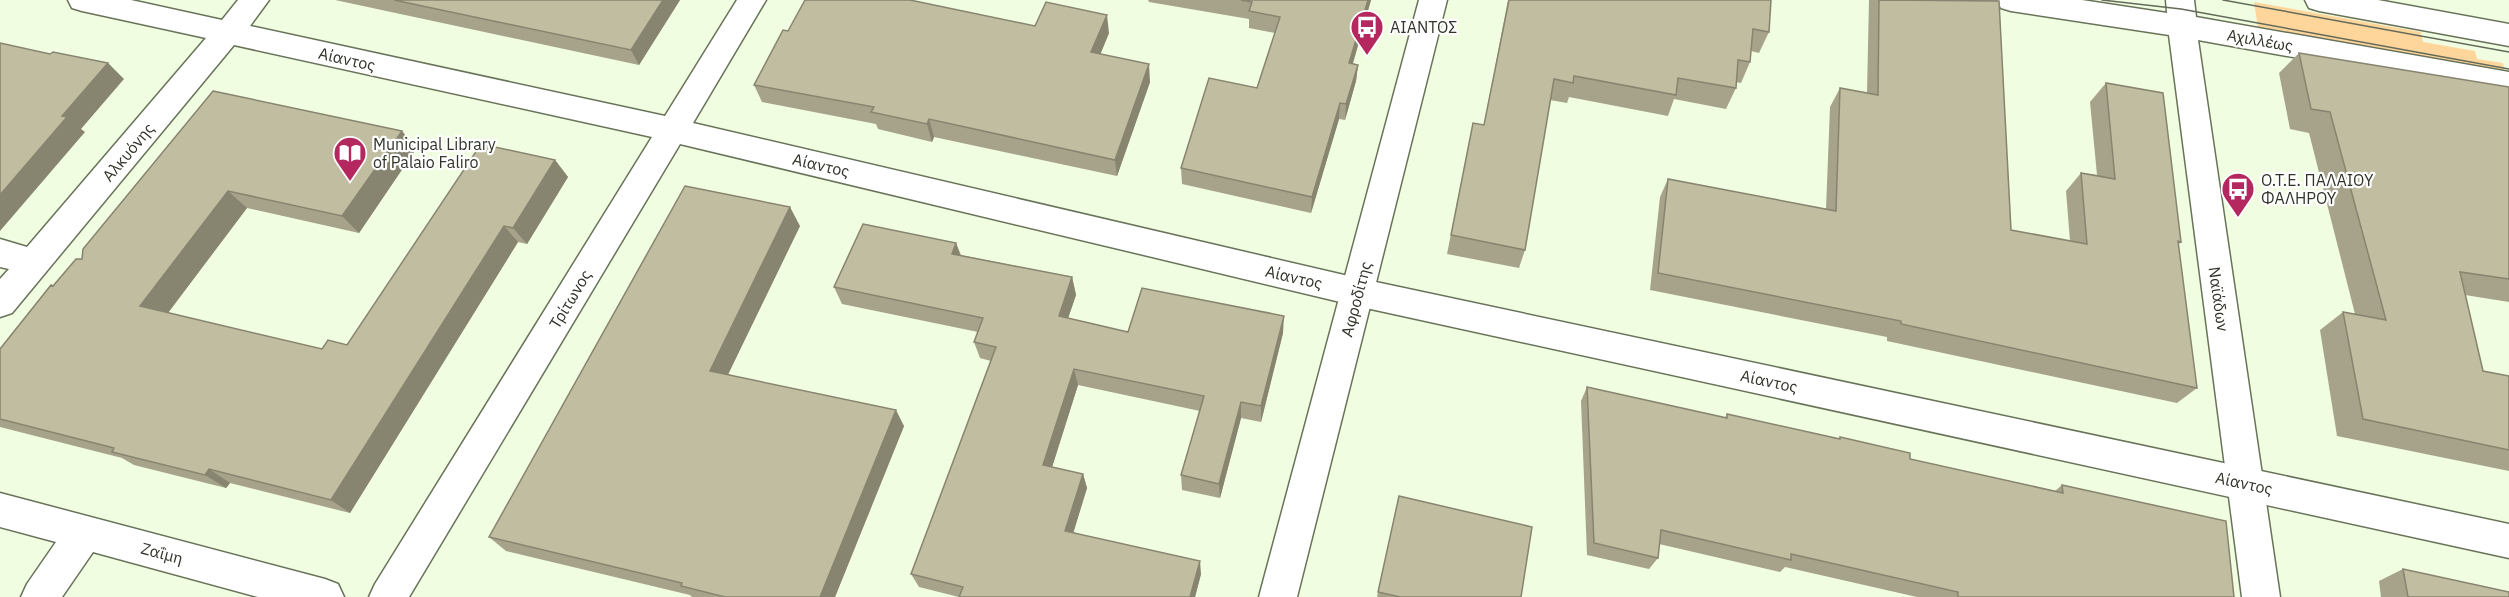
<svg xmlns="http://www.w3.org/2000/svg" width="2509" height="597" viewBox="0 0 2509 597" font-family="'IBM Plex Sans',sans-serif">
<rect width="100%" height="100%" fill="#f1fde0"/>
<!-- green -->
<path fill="#fed69b" d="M 2254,2 L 2421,32 L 2423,42 L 2475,51 L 2477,59 L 2503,63 L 2505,72 L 2258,28 Z"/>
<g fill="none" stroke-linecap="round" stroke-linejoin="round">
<defs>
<path id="street" d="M 68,0 L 131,0 L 222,20 L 238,0 L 269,0 L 250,26 L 665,116 L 737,0 L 766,0 L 693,123 L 1357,278 L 2509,524 L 2509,558 L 1357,306 L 680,144 L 409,597 L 369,597 L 375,584 L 652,137 L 234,45 L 12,313 L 0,317 L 0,279 L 9,269 L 0,267 L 0,239 L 27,247 L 206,38 L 82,11 L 72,8 Z
M 0,493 L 325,579 L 338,584 L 344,597 L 258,597 L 93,552 L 62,597 L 21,597 L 27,584 L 56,542 L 0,527 Z"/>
<path id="secondary" d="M 1419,0 L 1447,0 L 1297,597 L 1259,597 Z
M 1997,0 L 2082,0 L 2167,13 L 2166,0 L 2194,0 L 2196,17 L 2509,72 L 2509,96 L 2198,40 L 2280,597 L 2242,597 L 2169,35 L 2011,11 L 2001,8 Z
M 2305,0 L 2378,0 L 2509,24 L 2509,46 L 2319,11 L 2309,8 Z"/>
</defs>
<!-- street casing -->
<use href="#street" stroke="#68735a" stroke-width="3"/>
<!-- secondary casing -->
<use href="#secondary" stroke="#68735a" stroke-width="3"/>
<!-- street -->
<use href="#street" fill="#fff" fill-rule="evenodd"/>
<!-- secondary -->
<use href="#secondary" fill="#fff" fill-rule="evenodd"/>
<!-- tram -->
<path stroke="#636a5a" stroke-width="1.5" d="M 2102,0 L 2181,9 L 2509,69
M 2223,0 L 2509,52"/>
</g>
<!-- wall -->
<path fill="#a6a38a" d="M 335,0 L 680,0 L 639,65 Z
M 1148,0 L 1371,0 L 1353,63 L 1358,65 L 1356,81 L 1345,120 L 1339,119 L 1311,213 L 1182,184 L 1181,168 L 1257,88 L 1275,33 L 1249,28 L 1249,19 L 1149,2 Z
M 1508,0 L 1771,0 L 1769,32 L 1759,53 L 1751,51 L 1750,62 L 1741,83 L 1736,82 L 1736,88 L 1726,109 L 1674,99 L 1668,116 L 1569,97 L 1567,103 L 1550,100 L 1525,250 L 1519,268 L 1447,254 L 1469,143 L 1484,125 Z
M 1869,0 L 1995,0 L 2011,230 L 2070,241 L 2066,191 L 2081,173 L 2097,175 L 2090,102 L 2106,83 L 2181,242 L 2178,245 L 2197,388 L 2177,403 L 1887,341 L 1887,337 L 1650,290 L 1660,197 L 1668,179 L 1826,209 L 1830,107 L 1840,88 L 1867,93 Z
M 1035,26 L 1109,33 L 1100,54 L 1150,82 L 1117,176 L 934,137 L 932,142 L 878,129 L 876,124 L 762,102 L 754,85 L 788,31 Z
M 2299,53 L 2509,87 L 2509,302 L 2465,295 L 2483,371 L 2509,376 L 2509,471 L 2337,436 L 2320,330 L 2343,312 L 2355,314 L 2309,133 L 2290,129 L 2279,73 Z
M 213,91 L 402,131 L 416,149 L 359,233 L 247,208 L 168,313 L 322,349 L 347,345 L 555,160 L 568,177 L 527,244 L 518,242 L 350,513 L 230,483 L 226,488 L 134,465 L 122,458 L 0,427 L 0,349 L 53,286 L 82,259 Z
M 800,226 L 728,374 L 904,426 L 835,597 L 692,597 L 690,595 L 506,551 L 489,537 Z
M 956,243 L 961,255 L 1072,277 L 1076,295 L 1068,318 L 1128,332 L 1283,333 L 1261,422 L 1241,418 L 1220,498 L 1182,490 L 1181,475 L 1200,411 L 1078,385 L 1052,467 L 1083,474 L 1087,488 L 1073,532 L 1201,574 L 1195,597 L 959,597 L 919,587 L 911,574 L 991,361 L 980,358 L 974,342 L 978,332 L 842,304 L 834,287 Z
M 1587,387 L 1725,418 L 1727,414 L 1839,439 L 1840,437 L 1910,459 L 2055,491 L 2062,485 L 2234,597 L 1917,597 L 1785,567 L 1780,572 L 1659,544 L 1658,558 L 1649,569 L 1587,555 L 1581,401 Z
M 1399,496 L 1521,597 L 1377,597 Z
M 2403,569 L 2509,597 L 2381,597 L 2379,581 Z"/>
<!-- shaded-wall -->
<path fill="#878470" d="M 663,0 L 680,0 L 639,65 L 631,50 Z
M 1368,0 L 1371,0 L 1348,80 L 1349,63 Z
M 1107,15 L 1109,33 L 1094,70 L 1091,52 Z
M 108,63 L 124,79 L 81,129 L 85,132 L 0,231 L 0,195 L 62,116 Z
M 1149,64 L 1150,82 L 1117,176 L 1115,160 Z
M 1358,65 L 1356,81 L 1345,120 L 1346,104 Z
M 1340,103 L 1339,119 L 1311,213 L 1312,197 Z
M 929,119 L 934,137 L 932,142 L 927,124 Z
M 402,131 L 416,149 L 359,233 L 342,216 Z
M 555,160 L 568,177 L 527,244 L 513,228 Z
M 228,191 L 247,208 L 161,322 L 140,306 Z
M 790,207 L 800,226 L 722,387 L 710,371 Z
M 504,226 L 518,242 L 350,513 L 331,500 Z
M 956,243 L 962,260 L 952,254 Z
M 1072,277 L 1076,295 L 1063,333 L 1059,316 Z
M 1284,316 L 1283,333 L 1261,422 L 1261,406 Z
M 1074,369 L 1078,385 L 1048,480 L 1043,465 Z
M 1241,402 L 1241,418 L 1220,498 L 1219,484 Z
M 896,410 L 904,426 L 835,597 L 820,597 Z
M 209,469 L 230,483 L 226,488 L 205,475 Z
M 1083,474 L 1087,488 L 1070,544 L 1065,531 Z
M 1200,561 L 1201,574 L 1195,597 L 1190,597 Z"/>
<!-- building -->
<path fill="#c1bda0" stroke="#878470" stroke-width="1.5" d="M 394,0 L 663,0 L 631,50 Z
M 805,0 L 910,0 L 1035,26 L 1046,2 L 1107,15 L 1091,52 L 1149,64 L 1115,160 L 929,119 L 927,124 L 871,112 L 874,107 L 754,85 L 783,30 L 788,31 Z
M 1241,0 L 1368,0 L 1349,63 L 1358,65 L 1346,104 L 1340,103 L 1312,197 L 1181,168 L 1209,78 L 1257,88 L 1280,17 L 1249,11 L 1252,2 Z
M 1509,0 L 1771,0 L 1769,32 L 1753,29 L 1750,62 L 1738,60 L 1736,88 L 1678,78 L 1676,95 L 1574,76 L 1573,83 L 1554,79 L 1525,250 L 1451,235 L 1473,123 L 1484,125 Z
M 1879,0 L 1999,1 L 2011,230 L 2087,244 L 2081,173 L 2115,179 L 2106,83 L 2163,93 L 2181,242 L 2178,241 L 2197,388 L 1901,324 L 1901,321 L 1658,273 L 1668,179 L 1836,211 L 1840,88 L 1878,95 Z
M 0,43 L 50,54 L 53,52 L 108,63 L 62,116 L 67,117 L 0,195 Z
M 2299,53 L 2509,87 L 2509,279 L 2460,272 L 2483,371 L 2509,376 L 2509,450 L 2363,419 L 2343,312 L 2386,320 L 2330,112 L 2311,109 Z
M 213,91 L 402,131 L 342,216 L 228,191 L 140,306 L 322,349 L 328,340 L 347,345 L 481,144 L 555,160 L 513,228 L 504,226 L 331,500 L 209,469 L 205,475 L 112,452 L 114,448 L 0,419 L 0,349 L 51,285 L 53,286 L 76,259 L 82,259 L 83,249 Z
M 685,186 L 790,207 L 710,371 L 896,410 L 820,597 L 725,597 L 681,586 L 682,583 L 489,537 Z
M 863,224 L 956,243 L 952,254 L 1072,277 L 1059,316 L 1128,332 L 1142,288 L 1284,316 L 1261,406 L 1241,402 L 1219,484 L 1181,475 L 1204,396 L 1074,369 L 1043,465 L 1083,474 L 1065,531 L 1200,561 L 1190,597 L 959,597 L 963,587 L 911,574 L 996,347 L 974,342 L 983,318 L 834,287 Z
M 1587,387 L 1727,418 L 1727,414 L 1840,439 L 1840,437 L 1910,453 L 1910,459 L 2063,493 L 2062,485 L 2226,521 L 2234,597 L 1958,597 L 1958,592 L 1791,554 L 1791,560 L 1661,530 L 1658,558 L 1594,543 Z
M 1399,496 L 1532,527 L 1521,597 L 1400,597 L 1378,592 Z
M 2403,569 L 2509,592 L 2509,597 L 2408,597 Z"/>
<!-- icons -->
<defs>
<symbol id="bus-pin" viewBox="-11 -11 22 30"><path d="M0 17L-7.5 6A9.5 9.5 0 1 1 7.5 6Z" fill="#b5285f" stroke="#fff"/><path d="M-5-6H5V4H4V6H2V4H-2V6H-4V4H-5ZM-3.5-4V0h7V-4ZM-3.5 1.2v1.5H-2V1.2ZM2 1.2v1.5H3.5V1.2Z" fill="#fff"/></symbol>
<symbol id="library-pin" viewBox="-11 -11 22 30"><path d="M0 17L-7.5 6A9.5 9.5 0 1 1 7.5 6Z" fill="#b5285f" stroke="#fff"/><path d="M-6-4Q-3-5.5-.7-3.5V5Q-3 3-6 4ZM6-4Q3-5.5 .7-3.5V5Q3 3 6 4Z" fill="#fff"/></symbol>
</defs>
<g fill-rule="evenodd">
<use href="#bus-pin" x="1348" y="8" width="38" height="52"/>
<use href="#library-pin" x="331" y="134" width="38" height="52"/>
<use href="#bus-pin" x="2219" y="170" width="38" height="52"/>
</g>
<g text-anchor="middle" stroke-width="4.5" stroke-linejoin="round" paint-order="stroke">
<!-- poi labels -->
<g font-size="16" fill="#303429" stroke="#fff" text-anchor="start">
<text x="1390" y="33">ΑΙΑΝΤΟΣ</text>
<text x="373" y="150">Municipal Library<tspan x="373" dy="18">of Palaio Faliro</tspan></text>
<text x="2261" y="186">Ο.Τ.Ε. ΠΑΛΑΙΟΥ<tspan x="2261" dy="18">ΦΑΛΗΡΟΥ</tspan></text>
</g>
<!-- street labels -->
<g font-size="16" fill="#303429" stroke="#fff">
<text transform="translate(2260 40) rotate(10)" y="6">Αχιλλέως</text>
<text transform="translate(347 59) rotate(13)" y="6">Αίαντος</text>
<text transform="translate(128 152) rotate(-50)" y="6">Αλκυόνης</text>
<text transform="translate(821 165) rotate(13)" y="6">Αίαντος</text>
<text transform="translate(1294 277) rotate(13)" y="6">Αίαντος</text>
<text transform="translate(570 299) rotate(-59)" y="6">Τρίτωνος</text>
<text transform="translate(1356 299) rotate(-75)" y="6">Αφροδίτης</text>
<text transform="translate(2219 299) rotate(82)" y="6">Ναϊάδων</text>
<text transform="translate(1769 381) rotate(12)" y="6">Αίαντος</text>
<text transform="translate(2244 483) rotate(12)" y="6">Αίαντος</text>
<text transform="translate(162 553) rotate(15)" y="6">Ζαΐμη</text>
</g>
</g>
</svg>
